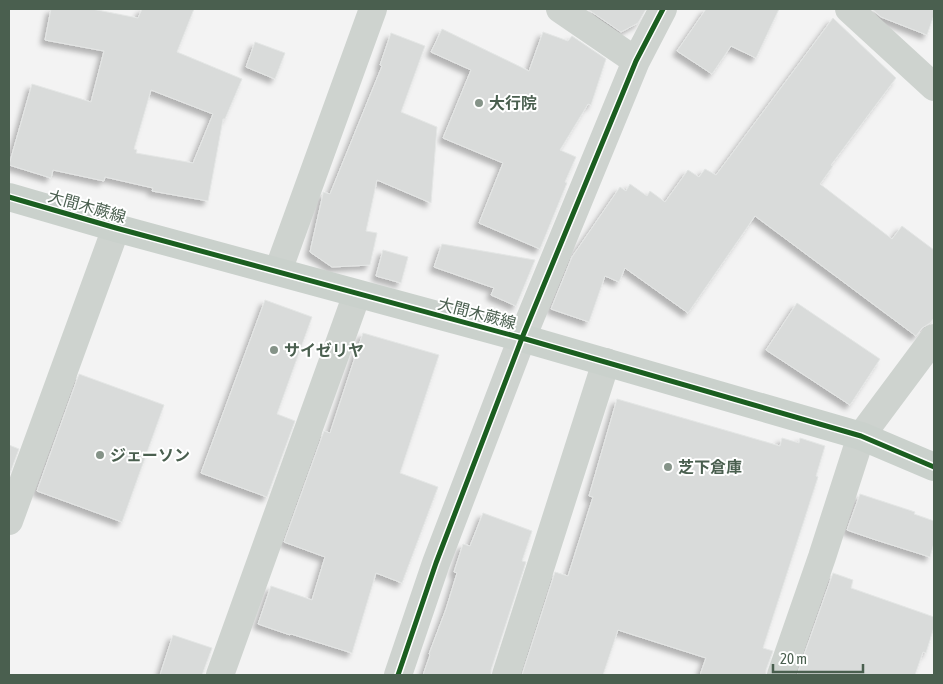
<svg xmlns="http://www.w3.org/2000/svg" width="943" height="684" viewBox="0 0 943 684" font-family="'Asap Condensed','Noto Sans JP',sans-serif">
<defs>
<filter id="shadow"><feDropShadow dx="-4.5" dy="4.5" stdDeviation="2.5" flood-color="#0004"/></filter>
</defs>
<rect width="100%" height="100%" fill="#f3f3f3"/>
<!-- building -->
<path fill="#d9dbda" stroke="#e4e6e5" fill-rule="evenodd" filter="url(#shadow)" d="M 51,9 L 92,9 L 138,18 L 142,9 L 194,9 L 177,52 L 242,79 L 225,119 L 223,119 L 208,201 L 152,191 L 153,188 L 105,177 L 104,181 L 53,170 L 51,178 L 9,165 L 32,84 L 91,102 L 104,51 L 45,40 ZM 151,90 L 213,114 L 193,163 L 136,153 L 137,150 L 134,149 Z
M 590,9 L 646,9 L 638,23 L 621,32 L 589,10 Z
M 706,9 L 779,9 L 756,58 L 731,46 L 712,74 L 677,51 Z
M 872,9 L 934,9 L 934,15 L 927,35 L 881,17 Z
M 833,18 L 896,78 L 831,165 L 833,166 L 820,184 L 892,239 L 902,226 L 934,250 L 934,318 L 930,323 L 922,328 L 916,336 L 755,216 L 688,313 L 625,268 L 619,282 L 605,276 L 589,322 L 551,309 L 572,257 L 620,187 L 626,191 L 630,184 L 647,196 L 650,191 L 665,202 L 688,170 L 699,177 L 705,169 L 716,175 Z
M 442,29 L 529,71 L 543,32 L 568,41 L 572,36 L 606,59 L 591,105 L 588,104 L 560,150 L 576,157 L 565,182 L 567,183 L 540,249 L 479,223 L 503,163 L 443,138 L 471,70 L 431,52 Z
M 391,33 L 425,46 L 401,112 L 437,127 L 431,203 L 377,180 L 366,231 L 377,233 L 370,265 L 332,267 L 310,252 L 323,194 L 323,192 L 330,194 L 382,66 L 380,65 Z
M 255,42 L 285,53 L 275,79 L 246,67 Z
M 442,244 L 535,260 L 516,306 L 491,295 L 494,288 L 434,267 Z
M 383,250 L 408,257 L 401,283 L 376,276 Z
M 265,300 L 312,317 L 277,414 L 295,421 L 267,497 L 201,473 Z
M 797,303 L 880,359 L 850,405 L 766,350 Z
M 363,333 L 439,355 L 400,473 L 438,487 L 402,583 L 376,573 L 352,653 L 291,634 L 290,635 L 258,624 L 271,586 L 312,600 L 325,557 L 284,542 L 324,431 L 330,433 Z
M 79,374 L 164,405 L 122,522 L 37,491 Z
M 617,399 L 780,446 L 782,438 L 799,443 L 800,438 L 825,446 L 816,476 L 818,477 L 763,648 L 773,651 L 766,670 L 766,675 L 700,675 L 706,658 L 618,630 L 603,675 L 522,675 L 555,572 L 568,576 L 593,497 L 589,496 Z
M 9,445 L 19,449 L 9,476 Z
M 860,494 L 915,512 L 914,514 L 934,521 L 934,543 L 930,557 L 873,539 L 847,530 Z
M 483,513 L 532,531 L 522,561 L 526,562 L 491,670 L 491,675 L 423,675 L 430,655 L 429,654 L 446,609 L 457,573 L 454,572 L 463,544 L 470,546 Z
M 833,573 L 853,580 L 851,588 L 934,617 L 934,627 L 926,653 L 923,652 L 915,675 L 797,675 Z
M 173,635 L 212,648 L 202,675 L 160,675 Z"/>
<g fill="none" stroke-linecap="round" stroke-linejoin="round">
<!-- minor -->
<path stroke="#ced3cf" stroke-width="28" d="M 560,9 L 636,61
M 849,9 L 934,87
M 278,271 L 373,9
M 9,521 L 116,228
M 220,675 L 357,294
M 398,675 L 436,563 L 522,338 L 636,61 L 663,9
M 506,675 L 606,362
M 781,675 L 822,557 L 861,436 L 934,338"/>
<!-- major -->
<path stroke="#cad1cc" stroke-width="28" d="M 9,197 L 116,228 L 522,338 L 861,436 L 934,467"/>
<defs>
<path id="cycleway" d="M 9,197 L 116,228 L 522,338 L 861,436 L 934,467
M 398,675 L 436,563 L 522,338 L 636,61 L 663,9"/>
</defs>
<!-- cycleway casing -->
<use href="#cycleway" stroke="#fff" stroke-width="8"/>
<!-- cycleway -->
<use href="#cycleway" stroke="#1b5e20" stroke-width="5"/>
</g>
<!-- markers -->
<g fill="#859388" stroke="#fff" stroke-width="2">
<circle cx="479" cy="103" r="5"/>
<circle cx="274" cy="350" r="5"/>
<circle cx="100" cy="455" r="5"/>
<circle cx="668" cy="467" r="5"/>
</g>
<g text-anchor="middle" stroke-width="4" stroke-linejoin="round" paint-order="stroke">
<!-- poi labels -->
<g font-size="16" font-weight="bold" fill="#4a5f4f" stroke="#fff" text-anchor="start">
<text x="489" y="109">大行院</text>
<text x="284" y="356">サイゼリヤ</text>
<text x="110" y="461">ジェーソン</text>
<text x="678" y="473">芝下倉庫</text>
</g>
<!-- street labels -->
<g font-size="16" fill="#4a5f4f" stroke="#fff">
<text transform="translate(87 206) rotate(16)" y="6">大間木蕨線</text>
<text transform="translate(477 313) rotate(15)" y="6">大間木蕨線</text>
</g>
</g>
<!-- border -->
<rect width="943" height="684" fill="none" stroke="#4a5f4f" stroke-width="20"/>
<!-- scale -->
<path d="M773 664v8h90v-8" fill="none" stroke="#4a5f4f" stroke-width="2.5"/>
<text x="780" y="664" font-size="15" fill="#4a5f4f" stroke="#ffffff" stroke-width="4" paint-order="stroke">20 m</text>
</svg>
